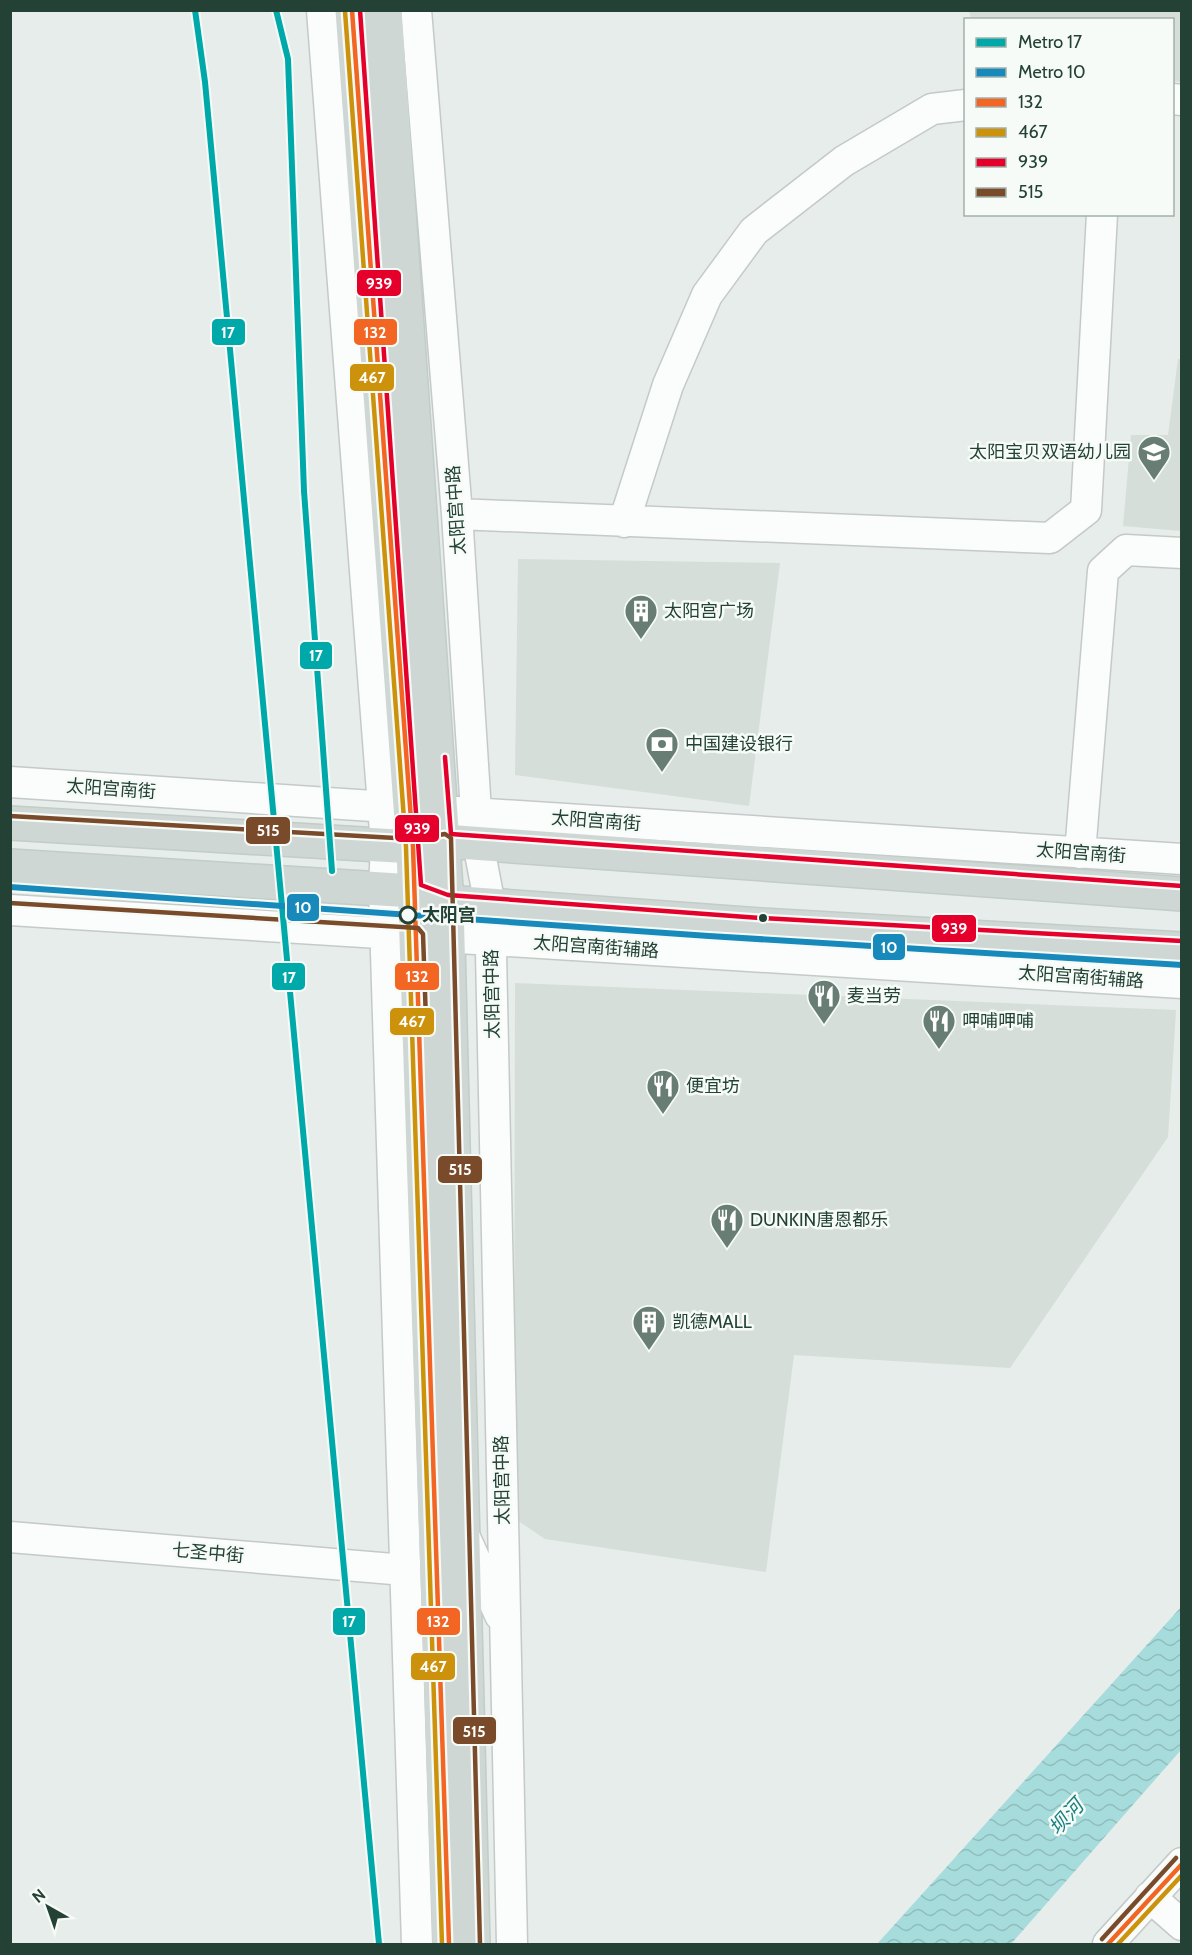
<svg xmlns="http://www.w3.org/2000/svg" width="1192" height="1955" viewBox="0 0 1192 1955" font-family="Cabin,'Noto Sans SC',sans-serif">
<defs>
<pattern id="water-waves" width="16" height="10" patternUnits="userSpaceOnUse" patternTransform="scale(1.5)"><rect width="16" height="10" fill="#a7dcdc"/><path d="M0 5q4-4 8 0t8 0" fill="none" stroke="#8fbebd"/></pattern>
</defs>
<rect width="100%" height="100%" fill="#e7edea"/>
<!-- built -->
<path fill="#d5ded9" d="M 969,11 L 1181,11 L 1181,82 L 1173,81 L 1172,20 L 971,20 Z
M 1178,359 L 1182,359 L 1181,531 L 1123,526 L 1131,435 L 1168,435 Z
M 518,559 L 780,563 L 749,806 L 515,775 Z
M 515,983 L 1176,1010 L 1168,1137 L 1010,1368 L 794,1355 L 766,1572 L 545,1539 L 514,1518 Z"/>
<!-- water -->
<path fill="url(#water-waves)" d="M 1181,1607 L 1181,1750 L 1011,1944 L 877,1944 Z"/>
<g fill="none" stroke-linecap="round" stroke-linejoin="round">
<defs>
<path id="minor" d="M 322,10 L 386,845 L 384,889 L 417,1944
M 416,10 L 457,514 L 478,843 L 490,905 L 512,1944
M 1172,99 L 1182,100
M 457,514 L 1050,538 L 1086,510 L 1102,214
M 624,522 L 668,385 L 707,295 L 754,231 L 844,161 L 932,109 L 966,105
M 10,782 L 403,808
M 457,812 L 1182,859
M 1080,853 L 1103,571 L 1126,550 L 1182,553
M 10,910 L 1182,983
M 463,1533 L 500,1615
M 10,1537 L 405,1570
M 1150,1897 L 1182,1925
M 1108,1944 L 1182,1863"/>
<path id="major" d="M 352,10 L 413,847 L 449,1944
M 385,10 L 447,902 L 473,1944
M 10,823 L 413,847 L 444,841 L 1182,894
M 10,866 L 414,891 L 447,902 L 760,925 L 1182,949"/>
</defs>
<!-- minor casing -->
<use href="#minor" stroke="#c4cac7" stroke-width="33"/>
<!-- major casing -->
<use href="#major" stroke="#c2ccc8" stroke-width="36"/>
<!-- minor -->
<use href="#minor" stroke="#fbfcfc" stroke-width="30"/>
<!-- major -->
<use href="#major" stroke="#cfd7d4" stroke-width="33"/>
<defs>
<path id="bus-1" d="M 352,10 L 413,847 L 449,1944
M 1108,1944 L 1182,1864"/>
<path id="bus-2" d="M 345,11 L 406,847 L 442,1944
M 1118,1944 L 1182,1875"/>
<path id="bus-3" d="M 360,10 L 421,885 L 448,895 L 760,918 L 1182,941
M 445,757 L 451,834 L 1182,886"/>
<path id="bus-4" d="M 10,816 L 413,839 L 445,834 L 451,838 L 480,1944
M 10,903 L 418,928 L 423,934 L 426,1021
M 1102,1939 L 1176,1858"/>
</defs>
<!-- bus-1 casing -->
<use href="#bus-1" stroke="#f6fbf8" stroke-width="9"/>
<!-- bus-2 casing -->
<use href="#bus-2" stroke="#f6fbf8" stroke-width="9"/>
<!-- bus-3 casing -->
<use href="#bus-3" stroke="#f6fbf8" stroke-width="9"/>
<!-- bus-4 casing -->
<use href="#bus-4" stroke="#f6fbf8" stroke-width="9"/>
<!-- bus-1 -->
<use href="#bus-1" stroke="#f26522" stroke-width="4.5"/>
<!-- bus-2 -->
<use href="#bus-2" stroke="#cd920b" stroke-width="4.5"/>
<!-- bus-3 -->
<use href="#bus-3" stroke="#e4002b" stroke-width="4.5"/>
<!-- bus-4 -->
<use href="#bus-4" stroke="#7a4b2a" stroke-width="4.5"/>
<defs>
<path id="metro-1" d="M 195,10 L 205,82 L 379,1944
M 276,10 L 288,59 L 304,491 L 332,871"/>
<path id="metro-2" d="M 10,887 L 709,936 L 1182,965"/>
</defs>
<!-- metro-1 casing -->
<use href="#metro-1" stroke="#f6fbf8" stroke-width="10"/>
<!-- metro-2 casing -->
<use href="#metro-2" stroke="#f6fbf8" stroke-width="10"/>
<!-- metro-1 -->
<use href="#metro-1" stroke="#00a9a9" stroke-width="6"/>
<!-- metro-2 -->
<use href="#metro-2" stroke="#178abb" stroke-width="6"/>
</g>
<!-- icons -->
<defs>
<symbol id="school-pin" viewBox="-11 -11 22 30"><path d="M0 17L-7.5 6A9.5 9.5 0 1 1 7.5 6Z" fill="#687e74" stroke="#f6fbf8"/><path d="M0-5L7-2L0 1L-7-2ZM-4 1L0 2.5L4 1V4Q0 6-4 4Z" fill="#fff"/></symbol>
<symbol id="building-pin" viewBox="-11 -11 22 30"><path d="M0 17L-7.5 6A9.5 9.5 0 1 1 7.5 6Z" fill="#687e74" stroke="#f6fbf8"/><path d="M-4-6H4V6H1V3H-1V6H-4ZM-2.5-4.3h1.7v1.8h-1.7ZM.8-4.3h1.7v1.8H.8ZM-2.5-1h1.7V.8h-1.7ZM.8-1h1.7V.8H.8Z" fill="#fff"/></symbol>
<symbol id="bank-pin" viewBox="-11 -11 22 30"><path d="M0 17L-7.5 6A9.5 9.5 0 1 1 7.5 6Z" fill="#687e74" stroke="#f6fbf8"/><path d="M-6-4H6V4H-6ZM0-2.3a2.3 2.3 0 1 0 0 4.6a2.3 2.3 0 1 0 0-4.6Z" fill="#fff"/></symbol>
<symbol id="restaurant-pin" viewBox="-11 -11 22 30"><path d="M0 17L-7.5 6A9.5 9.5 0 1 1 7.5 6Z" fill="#687e74" stroke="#f6fbf8"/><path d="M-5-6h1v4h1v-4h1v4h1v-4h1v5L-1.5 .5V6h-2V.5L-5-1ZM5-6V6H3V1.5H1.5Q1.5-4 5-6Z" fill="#fff"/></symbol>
</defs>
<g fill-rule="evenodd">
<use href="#school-pin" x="1135" y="433" width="38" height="52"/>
<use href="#building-pin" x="622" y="592" width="38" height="52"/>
<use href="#bank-pin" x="643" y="725" width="38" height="52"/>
<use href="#restaurant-pin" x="805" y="977" width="38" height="52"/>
<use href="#restaurant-pin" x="920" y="1002" width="38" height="52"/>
<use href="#restaurant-pin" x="644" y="1067" width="38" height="52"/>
<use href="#restaurant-pin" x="708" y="1201" width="38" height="52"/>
<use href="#building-pin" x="630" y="1303" width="38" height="52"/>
</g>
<!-- markers -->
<circle fill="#f6fbf8" stroke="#234235" stroke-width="3" cx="408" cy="915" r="8"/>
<circle fill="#234235" stroke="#f6fbf8" stroke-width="2" cx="763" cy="918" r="5"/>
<g text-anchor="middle" stroke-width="5" stroke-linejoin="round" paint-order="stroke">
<!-- poi labels -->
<g font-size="18" fill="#234235" stroke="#f6fbf8" text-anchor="start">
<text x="1131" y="458" text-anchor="end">太阳宝贝双语幼儿园</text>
<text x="664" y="617">太阳宫广场</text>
<text x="685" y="750">中国建设银行</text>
<text x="847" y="1002">麦当劳</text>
<text x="962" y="1027">呷哺呷哺</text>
<text x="686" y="1092">便宜坊</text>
<text x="750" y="1226">DUNKIN唐恩都乐</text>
<text x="672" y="1328">凯德MALL</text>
</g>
<!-- street labels -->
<g font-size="18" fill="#234235" stroke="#f6fbf8">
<text transform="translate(456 510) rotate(-94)" y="6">太阳宫中路</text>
<text transform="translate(111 789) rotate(4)" y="6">太阳宫南街</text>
<text transform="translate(596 821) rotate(4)" y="6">太阳宫南街</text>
<text transform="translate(1081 853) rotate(4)" y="6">太阳宫南街</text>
<text transform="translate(596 947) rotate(4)" y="6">太阳宫南街辅路</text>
<text transform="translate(1081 977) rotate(4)" y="6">太阳宫南街辅路</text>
<text transform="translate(492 994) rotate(-91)" y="6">太阳宫中路</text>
<text transform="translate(502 1480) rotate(-91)" y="6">太阳宫中路</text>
<text transform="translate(208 1553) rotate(5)" y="6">七圣中街</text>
</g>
<!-- stop labels -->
<g font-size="18" font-weight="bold" fill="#234235" stroke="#f6fbf8" text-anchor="start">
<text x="422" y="921">太阳宫</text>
</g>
<!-- water labels -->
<g font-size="20" font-style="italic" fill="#198082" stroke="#f6fbf8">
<text transform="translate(1066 1817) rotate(-48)" y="7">坝河</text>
</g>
</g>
<g stroke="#f6fbf8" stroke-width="2">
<rect x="356" y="269" width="46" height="28" rx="6" fill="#e4002b"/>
<rect x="353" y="318" width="45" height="28" rx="6" fill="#f26522"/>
<rect x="211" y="318" width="35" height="28" rx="6" fill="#00a9a9"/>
<rect x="349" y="363" width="46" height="29" rx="6" fill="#cd920b"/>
<rect x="299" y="641" width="34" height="29" rx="6" fill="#00a9a9"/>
<rect x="394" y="814" width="46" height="29" rx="6" fill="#e4002b"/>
<rect x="245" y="816" width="46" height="29" rx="6" fill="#7a4b2a"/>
<rect x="286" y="893" width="34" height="29" rx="6" fill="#178abb"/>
<rect x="931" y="914" width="46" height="29" rx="6" fill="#e4002b"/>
<rect x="872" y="933" width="34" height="28" rx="6" fill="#178abb"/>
<rect x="394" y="962" width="46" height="29" rx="6" fill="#f26522"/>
<rect x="271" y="962" width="35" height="29" rx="6" fill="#00a9a9"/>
<rect x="389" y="1007" width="46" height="29" rx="6" fill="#cd920b"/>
<rect x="437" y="1155" width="46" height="29" rx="6" fill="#7a4b2a"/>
<rect x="416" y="1607" width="45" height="29" rx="6" fill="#f26522"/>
<rect x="332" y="1607" width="34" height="29" rx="6" fill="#00a9a9"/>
<rect x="410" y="1652" width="46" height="29" rx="6" fill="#cd920b"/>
<rect x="452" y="1716" width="45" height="29" rx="6" fill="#7a4b2a"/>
</g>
<g font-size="16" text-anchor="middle" font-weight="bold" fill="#fff">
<text x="379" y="289">939</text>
<text x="375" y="338">132</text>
<text x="228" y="338">17</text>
<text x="372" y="383">467</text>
<text x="316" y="661">17</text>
<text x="417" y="834">939</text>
<text x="268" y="836">515</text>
<text x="303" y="913">10</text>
<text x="954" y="934">939</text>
<text x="889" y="953">10</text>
<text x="417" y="982">132</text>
<text x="289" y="983">17</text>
<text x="412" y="1027">467</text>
<text x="460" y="1175">515</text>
<text x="438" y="1627">132</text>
<text x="349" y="1627">17</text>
<text x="433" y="1672">467</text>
<text x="474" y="1737">515</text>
</g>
<!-- border -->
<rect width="1192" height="1955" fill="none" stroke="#234235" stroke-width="24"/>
<!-- legend -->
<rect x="964" y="18" width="210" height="198" fill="#f6fbf8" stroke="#a2b1aa" stroke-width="1.5"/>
<rect x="976" y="38" width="30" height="9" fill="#00a9a9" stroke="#a2b1aa" stroke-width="1.5"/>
<text x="1018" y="48" font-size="18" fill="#234235">Metro 17</text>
<rect x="976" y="68" width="30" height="9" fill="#178abb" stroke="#a2b1aa" stroke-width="1.5"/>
<text x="1018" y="78" font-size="18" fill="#234235">Metro 10</text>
<rect x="976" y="98" width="30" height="9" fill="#f26522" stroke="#a2b1aa" stroke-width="1.5"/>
<text x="1018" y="108" font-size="18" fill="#234235">132</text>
<rect x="976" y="128" width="30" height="9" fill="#cd920b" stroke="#a2b1aa" stroke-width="1.5"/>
<text x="1018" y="138" font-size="18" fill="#234235">467</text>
<rect x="976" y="158" width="30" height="9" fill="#e4002b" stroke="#a2b1aa" stroke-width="1.5"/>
<text x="1018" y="168" font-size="18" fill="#234235">939</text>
<rect x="976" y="188" width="30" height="9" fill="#7a4b2a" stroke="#a2b1aa" stroke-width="1.5"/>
<text x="1018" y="198" font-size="18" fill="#234235">515</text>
<!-- north arrow -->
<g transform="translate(48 1907) rotate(320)" stroke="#f6fbf8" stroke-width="4.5" paint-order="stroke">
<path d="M0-4.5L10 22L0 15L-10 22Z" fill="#234235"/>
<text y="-9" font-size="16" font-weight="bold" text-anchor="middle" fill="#234235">N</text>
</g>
</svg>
